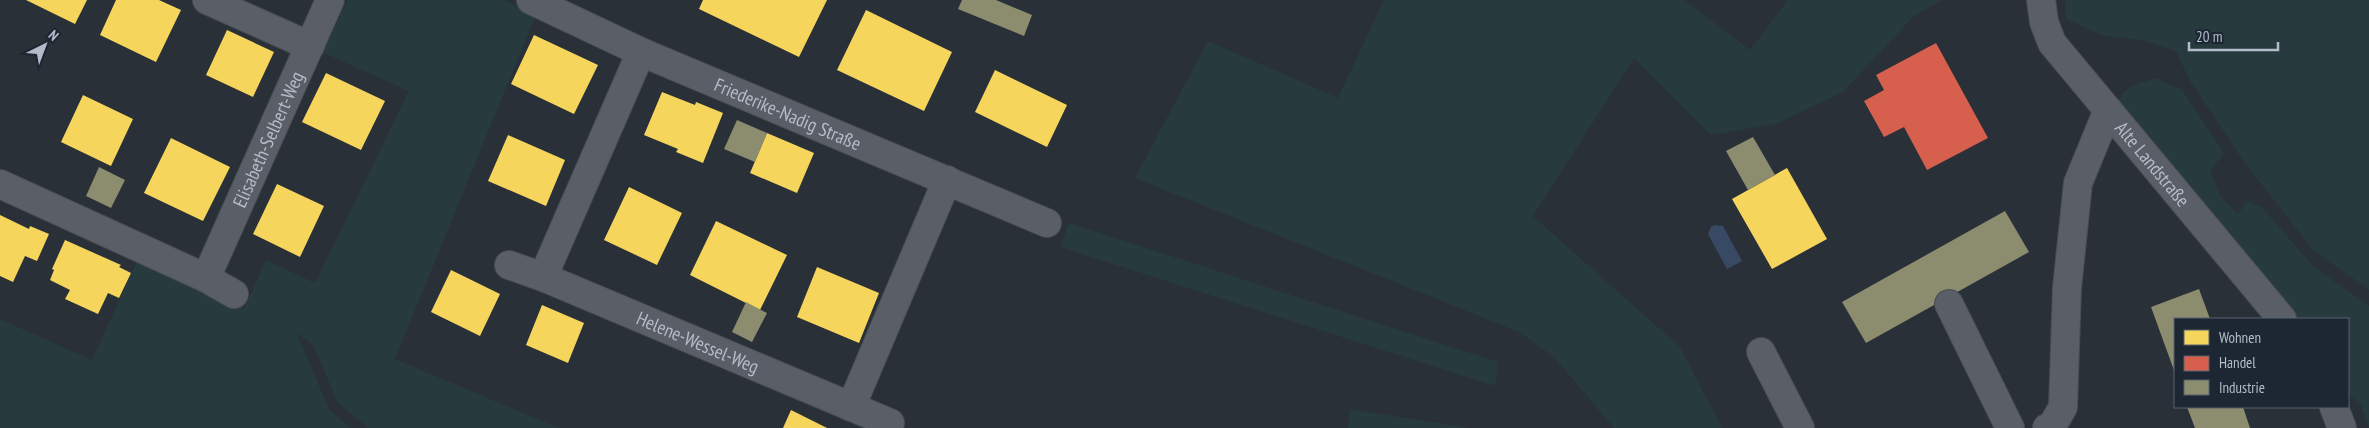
<svg xmlns="http://www.w3.org/2000/svg" width="2369" height="428" viewBox="0 0 2369 428" font-family="'PT Sans Narrow',sans-serif">
<rect width="100%" height="100%" fill="#2a3038"/>
<!-- green -->
<path fill="#273a3e" d="M 348,0 L 505,0 L 535,17 L 395,359 L 559,428 L 368,428 L 337,402 L 314,346 L 297,333 L 329,409 L 351,428 L 0,428 L 0,319 L 92,360 L 138,259 L 244,309 L 266,260 L 315,283 L 409,91 L 322,52 Z
M 1384,0 L 1685,0 L 1750,50 L 1788,0 L 1942,0 L 1913,17 L 1843,92 L 1776,124 L 1711,135 L 1634,58 L 1533,216 L 1680,347 L 1722,428 L 1614,428 L 1554,357 L 1519,332 L 1135,178 L 1208,41 L 1338,98 Z
M 2065,0 L 2369,0 L 2369,290 L 2313,250 L 2244,162 L 2190,81 L 2176,51 L 2141,40 L 2104,36 L 2066,19 Z
M 2156,78 L 2182,90 L 2224,153 L 2210,171 L 2221,197 L 2238,214 L 2247,201 L 2262,207 L 2312,265 L 2369,306 L 2369,428 L 2360,403 L 2348,395 L 2348,319 L 2290,319 L 2118,110 C 2119,86 2135,85 2156,78 Z
M 1069,223 L 1498,362 L 1495,386 L 1060,247 Z
M 1350,409 L 1468,428 L 1348,428 Z"/>
<!-- water -->
<path fill="#384963" d="M 1714,225 L 1723,226 L 1742,261 L 1727,269 L 1708,234 L 1711,227 Z"/>
<!-- homes -->
<path fill="#f6d55c" d="M 26,0 L 87,0 L 75,24 Z
M 116,0 L 159,0 L 181,10 L 156,62 L 100,35 Z
M 703,0 L 827,0 L 799,57 L 699,9 Z
M 866,10 L 952,52 L 924,111 L 837,70 Z
M 227,30 L 274,52 L 253,97 L 206,75 Z
M 534,35 L 598,65 L 574,114 L 511,84 Z
M 995,70 L 1067,105 L 1047,147 L 975,112 Z
M 326,73 L 385,101 L 361,150 L 302,122 Z
M 662,92 L 695,105 L 696,102 L 723,113 L 703,163 L 676,152 L 678,149 L 644,135 Z
M 83,95 L 133,119 L 111,166 L 61,142 Z
M 767,133 L 814,153 L 797,193 L 750,173 Z
M 508,135 L 565,160 L 546,206 L 488,181 Z
M 171,138 L 230,167 L 203,221 L 144,193 Z
M 1787,168 L 1827,239 L 1772,269 L 1732,199 Z
M 277,184 L 324,206 L 300,257 L 253,234 Z
M 629,187 L 682,213 L 657,265 L 604,240 Z
M 0,215 L 29,229 L 30,226 L 49,234 L 37,261 L 25,256 L 13,282 L 0,276 Z
M 716,221 L 787,255 L 760,310 L 690,275 Z
M 65,240 L 121,265 L 119,267 L 131,273 L 119,298 L 108,293 L 98,314 L 65,299 L 70,290 L 50,280 L 54,270 L 52,269 Z
M 817,267 L 879,293 L 859,343 L 797,317 Z
M 451,270 L 500,294 L 480,336 L 431,312 Z
M 542,305 L 584,323 L 568,363 L 526,345 Z
M 791,410 L 827,428 L 783,428 Z"/>
<!-- shops -->
<path fill="#d6604d" d="M 1936,43 L 1988,138 L 1927,170 L 1904,127 L 1884,137 L 1864,101 L 1884,90 L 1876,75 Z"/>
<!-- industry -->
<path fill="#8c8c6e" d="M 962,0 L 996,0 L 1032,15 L 1024,36 L 958,9 Z
M 737,120 L 767,133 L 755,162 L 724,149 Z
M 1753,137 L 1775,175 L 1748,190 L 1726,151 Z
M 99,167 L 125,180 L 111,208 L 86,196 Z
M 2005,211 L 2029,252 L 1866,343 L 1842,302 Z
M 2199,289 L 2210,319 L 2175,319 L 2175,373 L 2151,307 Z
M 746,302 L 767,313 L 752,342 L 732,332 Z
M 2187,407 L 2243,407 L 2250,428 L 2195,428 Z"/>
<g fill="none" stroke-linecap="round" stroke-linejoin="round">
<defs>
<g id="minor">
<path d="M 207,0 L 310,46"/>
<path id="s1" d="M 531,0 L 641,52 L 1047,223"/>
<path id="s2" d="M 2041,0 L 2044,22 L 2052,43 L 2282,319"/>
<path d="M 0,184 L 206,278 L 234,294"/>
<path id="s3" d="M 509,265 L 543,277 L 890,423"/>
<path d="M 543,277 L 641,52"/>
<path id="s4" d="M 206,278 L 330,0"/>
<path d="M 1949,304 L 2010,428"/>
<path d="M 1761,352 L 1800,428"/>
<path d="M 851,407 L 947,180"/>
<path d="M 2334,407 L 2342,428"/>
<path d="M 2047,428 L 2052,426 L 2063,407 L 2067,288 L 2078,183 L 2108,110"/>
</g>
</defs>
<!-- minor casing -->
<use href="#minor" stroke="#484c53" stroke-width="30"/>
<!-- minor -->
<use href="#minor" stroke="#5a5e66" stroke-width="28"/>
</g>
<g text-anchor="middle" stroke-width="5" stroke-linejoin="round" paint-order="stroke">
<!-- street labels -->
<g font-size="19" fill="#b4bcc9" stroke="#1d2633">
<text dy="7" stroke="none"><textPath href="#s1" startOffset="281">Friederike-Nadig Straße</textPath></text>
<text dy="7" stroke="none"><textPath href="#s4" startOffset="152">Elisabeth-Selbert-Weg</textPath></text>
<text dy="7" stroke="none"><textPath href="#s2" startOffset="202">Alte Landstraße</textPath></text>
<text dy="7" stroke="none"><textPath href="#s3" startOffset="204">Helene-Wessel-Weg</textPath></text>
</g>
</g>
<!-- legend -->
<rect x="2174" y="318" width="175" height="90" fill="#1d2633" stroke="#59626f"/>
<rect x="2184" y="330" width="25" height="15" fill="#f6d55c" stroke="#59626f"/>
<text x="2219" y="343" font-size="15" fill="#b4bcc9">Wohnen</text>
<rect x="2184" y="356" width="25" height="15" fill="#d6604d" stroke="#59626f"/>
<text x="2219" y="368" font-size="15" fill="#b4bcc9">Handel</text>
<rect x="2184" y="380" width="25" height="15" fill="#8c8c6e" stroke="#59626f"/>
<text x="2219" y="393" font-size="15" fill="#b4bcc9">Industrie</text>
<!-- north arrow -->
<g transform="translate(45 45) rotate(42)" stroke="#1d2633" stroke-width="4" paint-order="stroke">
<path d="M0-4L9 19L0 12L-9 19Z" fill="#b4bcc9"/>
<text y="-8" font-size="14" font-weight="bold" text-anchor="middle" fill="#b4bcc9">N</text>
</g>
<!-- scale -->
<path d="M2189 42v8h89v-8" fill="none" stroke="#b4bcc9" stroke-width="2.5"/>
<text x="2196" y="42" font-size="15" fill="#b4bcc9" stroke="#1d2633" stroke-width="4" paint-order="stroke">20 m</text>
</svg>
